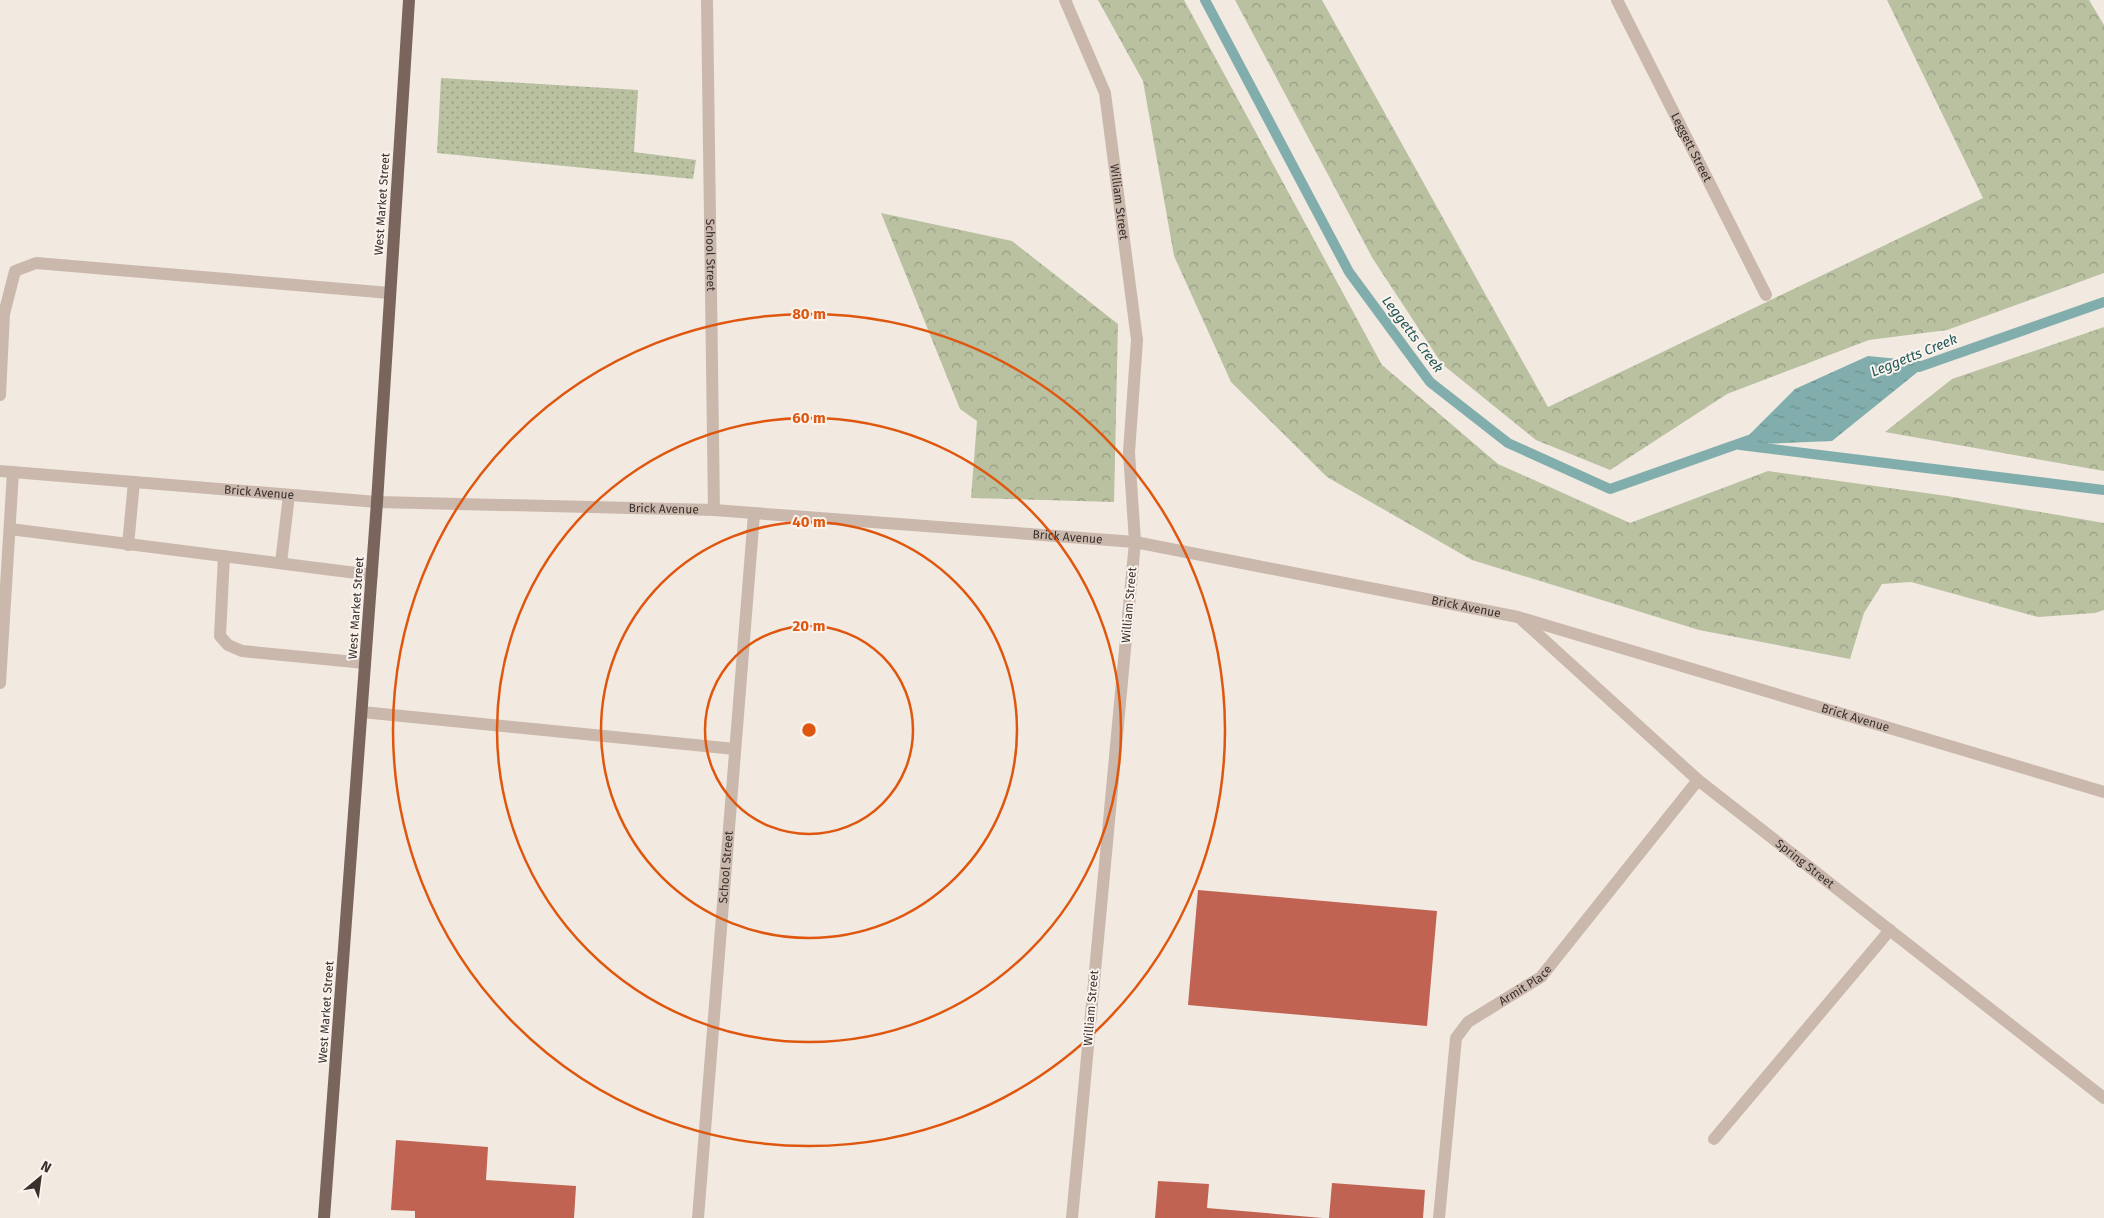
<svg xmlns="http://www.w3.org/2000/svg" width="2104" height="1218" viewBox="0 0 2104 1218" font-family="'Fira Sans',sans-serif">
<defs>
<pattern id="green-dots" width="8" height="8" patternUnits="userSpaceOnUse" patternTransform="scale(1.25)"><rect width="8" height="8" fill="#b9c1a1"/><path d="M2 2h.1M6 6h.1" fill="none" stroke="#979d83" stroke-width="1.8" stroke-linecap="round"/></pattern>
<pattern id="forest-crowns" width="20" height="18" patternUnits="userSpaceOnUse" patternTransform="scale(1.25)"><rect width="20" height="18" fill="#b9c1a1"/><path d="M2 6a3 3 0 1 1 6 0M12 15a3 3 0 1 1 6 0" fill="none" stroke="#979d83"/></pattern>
<pattern id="water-ripples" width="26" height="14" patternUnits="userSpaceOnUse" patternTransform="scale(1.25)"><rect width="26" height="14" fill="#81aeac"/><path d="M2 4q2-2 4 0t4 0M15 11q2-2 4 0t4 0" fill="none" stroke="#6b8e8c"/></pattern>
</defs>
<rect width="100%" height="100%" fill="#f2e9e1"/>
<!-- green -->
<path fill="url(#green-dots)" d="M 441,78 L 638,90 L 634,152 L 696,160 L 693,179 L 437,153 Z"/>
<!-- forest -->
<path fill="url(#forest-crowns)" d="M 1098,0 L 1184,0 L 1382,365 L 1498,464 L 1630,523 L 1768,471 L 1947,496 L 2104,523 L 2104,610 L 2095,613 L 2038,617 L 1911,582 L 1882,584 L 1864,613 L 1850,659 L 1699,630 L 1472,560 L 1327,477 L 1231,382 L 1174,256 L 1143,81 Z
M 1235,0 L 1322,0 L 1548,407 L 1983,198 L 1887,0 L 2089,0 L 2104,25 L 2104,273 L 1947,330 L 1869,340 L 1727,394 L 1610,470 L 1536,440 L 1442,364 L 1373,259 Z
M 881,213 L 1012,241 L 1118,324 L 1114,502 L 971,498 L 977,421 L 960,409 Z
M 2104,327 L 2104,471 L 1885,432 L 1952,379 Z"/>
<!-- water -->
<path fill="url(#water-ripples)" d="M 1868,356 L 1930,362 L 1832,441 L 1739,445 L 1795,389 Z"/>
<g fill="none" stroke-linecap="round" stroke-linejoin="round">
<!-- stream -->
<path stroke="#81aeac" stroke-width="10" d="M 1205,0 L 1349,272 L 1430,382 L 1508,443 L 1610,489 L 1749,440
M 1919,367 L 2104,302
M 1740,445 L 2104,490"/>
</g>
<!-- building -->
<path fill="#c06352" d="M 1198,890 L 1437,911 L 1427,1026 L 1188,1005 Z
M 396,1140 L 488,1147 L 486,1180 L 576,1186 L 574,1218 L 415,1218 L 415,1211 L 391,1210 Z
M 1158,1181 L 1209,1184 L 1207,1208 L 1323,1218 L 1155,1218 Z
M 1332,1183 L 1425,1190 L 1423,1218 L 1329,1218 Z"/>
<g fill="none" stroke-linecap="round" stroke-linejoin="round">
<!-- minor -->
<g stroke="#cab8ad" stroke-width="12">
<path id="s1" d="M 707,0 L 714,510"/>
<path id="s2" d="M 1065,0 L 1105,93 L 1137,340 L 1129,452 L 1135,542 L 1072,1218"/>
<path id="s3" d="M 1617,0 L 1766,295"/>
<path d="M 0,395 L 4,314 L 15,271 L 36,263 L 390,293"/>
<path id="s4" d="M 0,471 L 377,502 L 714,510 L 1135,542 L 1518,617 L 2104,792"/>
<path d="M 10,529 L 372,575"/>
<path d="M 128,545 L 134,482"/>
<path d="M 224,556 L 220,636 L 228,645 L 242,651 L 365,663"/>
<path d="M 281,563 L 289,495"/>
<path id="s5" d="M 1521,619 L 1698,780 L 2104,1098"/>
<path d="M 0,683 L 13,472"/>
<path d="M 362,712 L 735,749"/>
<path d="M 1714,1139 L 1890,930"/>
<path id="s6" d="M 698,1218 L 754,514"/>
<path id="s7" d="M 1439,1218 L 1456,1038 L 1468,1022 L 1541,977 L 1698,780"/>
</g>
<!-- major -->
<path stroke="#7a655d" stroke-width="12" d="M 324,1218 L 377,502 L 409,0"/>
</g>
<!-- distance rings -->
<g fill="none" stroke="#df570e" stroke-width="2.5">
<circle cx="809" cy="730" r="104"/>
<circle cx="809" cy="730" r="208"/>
<circle cx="809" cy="730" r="312"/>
<circle cx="809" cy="730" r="416"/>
</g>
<g text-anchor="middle" stroke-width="4" stroke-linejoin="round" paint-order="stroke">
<!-- street labels -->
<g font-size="12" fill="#392f2b" stroke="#faf3ee">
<text dy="4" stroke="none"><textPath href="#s3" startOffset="165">Leggett Street</textPath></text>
<text dy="4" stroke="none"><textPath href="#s2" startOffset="211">William Street</textPath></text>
<text transform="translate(382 204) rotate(-86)" y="4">West Market Street</text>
<text dy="4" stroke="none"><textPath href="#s1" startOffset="255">School Street</textPath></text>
<text dy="4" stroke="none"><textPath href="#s4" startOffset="260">Brick Avenue</textPath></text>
<text dy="4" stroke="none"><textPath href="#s4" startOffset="665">Brick Avenue</textPath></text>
<text dy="4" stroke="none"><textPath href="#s4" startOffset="1070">Brick Avenue</textPath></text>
<text transform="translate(1129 605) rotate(-85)" y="4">William Street</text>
<text dy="4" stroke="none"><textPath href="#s4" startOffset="1475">Brick Avenue</textPath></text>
<text transform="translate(356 608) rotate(-86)" y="4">West Market Street</text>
<text dy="4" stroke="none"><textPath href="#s4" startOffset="1880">Brick Avenue</textPath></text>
<text dy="4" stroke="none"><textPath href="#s5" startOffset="375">Spring Street</textPath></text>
<text dy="4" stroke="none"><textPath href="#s6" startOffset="352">School Street</textPath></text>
<text dy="4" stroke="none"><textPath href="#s7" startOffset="269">Armit Place</textPath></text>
<text transform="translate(1091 1008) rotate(-85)" y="4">William Street</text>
<text transform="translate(326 1012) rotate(-86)" y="4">West Market Street</text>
</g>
<!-- water labels -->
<g font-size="14" font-style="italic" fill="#235958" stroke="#faf3ee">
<text transform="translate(1413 334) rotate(53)" y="5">Leggetts Creek</text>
<text transform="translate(1914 355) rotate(-22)" y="5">Leggetts Creek</text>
</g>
</g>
<circle cx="809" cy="730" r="8" fill="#df570e" stroke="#faf3ee" stroke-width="2.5"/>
<g font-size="15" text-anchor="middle" font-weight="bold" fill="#df570e" stroke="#faf3ee" stroke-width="4" stroke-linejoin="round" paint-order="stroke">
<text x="809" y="319">80 m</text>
<text x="809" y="423">60 m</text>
<text x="809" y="527">40 m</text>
<text x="809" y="631">20 m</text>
</g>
<!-- north arrow -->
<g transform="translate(40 1178) rotate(29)" stroke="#faf3ee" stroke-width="4" paint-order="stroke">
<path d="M0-4L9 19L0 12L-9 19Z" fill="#392f2b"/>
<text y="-8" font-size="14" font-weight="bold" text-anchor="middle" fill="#392f2b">N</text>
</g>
</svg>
